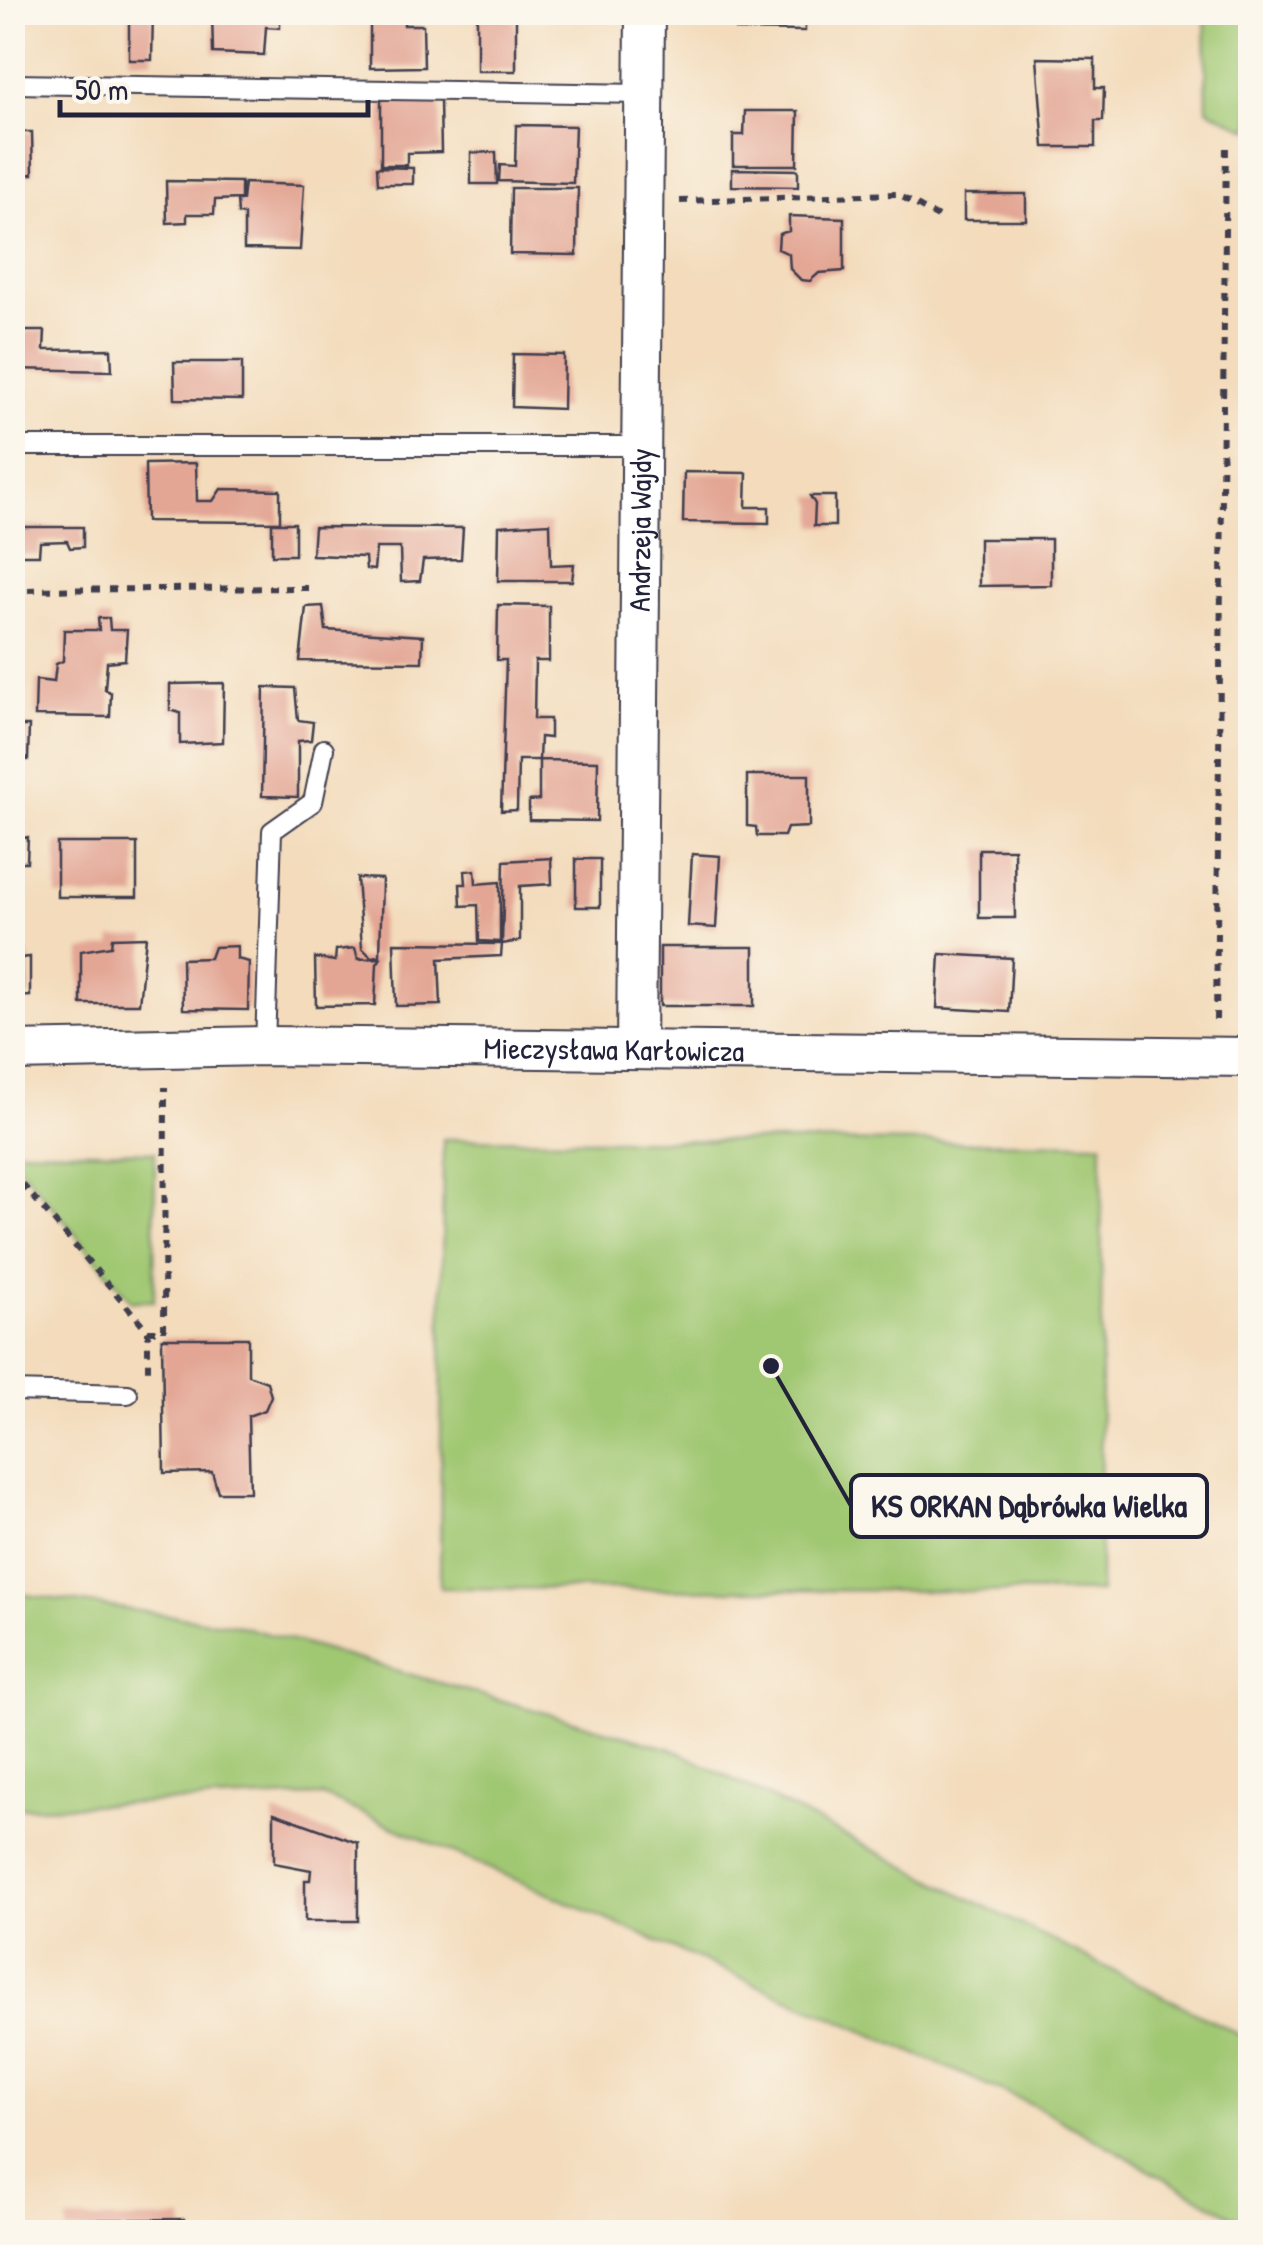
<svg xmlns="http://www.w3.org/2000/svg" width="1263" height="2245" viewBox="0 0 1263 2245" font-family="'Patrick Hand',sans-serif">
<rect width="100%" height="100%" fill="#fbf7ec"/>
<filter id="ink" filterUnits="userSpaceOnUse"><feTurbulence type="fractalNoise" baseFrequency=".01" numOctaves="2"/><feDisplacementMap in="SourceGraphic" scale="20" xChannelSelector="R" yChannelSelector="G"/><feConvolveMatrix kernelMatrix="1 2 1 2 8 2 1 2 1" color-interpolation-filters="sRGB"/></filter>
<filter id="wash" filterUnits="userSpaceOnUse"><feTurbulence type="fractalNoise" baseFrequency=".0048" numOctaves="4" result="noise"/><feDisplacementMap in="SourceGraphic" scale="40" xChannelSelector="R" yChannelSelector="G"/><feGaussianBlur stdDeviation="2.25" result="paint"/><feColorMatrix in="noise" values="0 0 0 0 0 0 0 0 0 0 0 0 0 0 0 0 0 1.4 0 .05"/><feComposite in="paint" operator="in"/></filter>
<g filter="url(#wash)">
<rect width="100%" height="100%" fill="#f3dbbb"/>
<!-- green -->
<path fill="#a0c772" stroke="#617456" stroke-width="2.5" d="M 1205,13 L 1250,13 L 1250,130 L 1207,109 Z
M 443,1139 L 1102,1143 L 1100,1592 L 440,1588 Z
M 12,1150 L 155,1152 L 154,1301 L 131,1301 L 13,1159 Z
M 13,1593 L 237,1625 L 675,1750 L 1250,2040 L 1250,2226 L 1038,2107 L 323,1796 L 13,1808 Z"/>
<g id="blocks">
<!-- building -->
<path fill="#e3a694" d="M 129,12 L 153,12 L 152,60 L 129,60 Z
M 212,12 L 280,12 L 280,28 L 266,27 L 264,55 L 213,53 Z
M 370,12 L 404,12 L 404,25 L 423,25 L 424,67 L 370,68 Z
M 477,12 L 516,12 L 516,71 L 477,71 Z
M 736,12 L 805,12 L 805,31 L 736,30 Z
M 1037,58 L 1095,59 L 1095,88 L 1104,88 L 1103,121 L 1095,121 L 1095,147 L 1044,147 Z
M 381,99 L 440,100 L 441,152 L 407,153 L 407,165 L 381,165 Z
M 745,111 L 798,111 L 797,165 L 733,165 L 733,135 L 744,135 Z
M 516,125 L 575,126 L 573,183 L 499,181 L 500,165 L 515,166 Z
M 12,132 L 32,132 L 33,174 L 12,175 Z
M 496,152 L 497,184 L 471,184 L 471,153 Z
M 377,167 L 413,168 L 413,184 L 378,184 Z
M 732,169 L 798,170 L 798,187 L 732,186 Z
M 166,181 L 241,182 L 241,199 L 215,200 L 214,214 L 187,214 L 187,222 L 167,223 Z
M 244,183 L 304,185 L 300,250 L 244,249 L 244,215 L 238,214 L 237,200 L 242,200 Z
M 511,188 L 578,188 L 577,255 L 510,254 Z
M 964,194 L 1026,194 L 1026,220 L 964,220 Z
M 789,216 L 844,218 L 844,271 L 819,273 L 810,281 L 801,280 L 790,269 L 789,254 L 778,249 L 779,234 L 789,231 Z
M 12,331 L 45,331 L 44,350 L 111,349 L 112,371 L 12,369 Z
M 513,354 L 564,355 L 563,409 L 512,407 Z
M 174,362 L 242,362 L 242,400 L 175,399 Z
M 196,463 L 197,501 L 213,501 L 221,489 L 280,490 L 280,522 L 146,521 L 145,464 Z
M 684,472 L 747,473 L 746,507 L 769,507 L 769,523 L 683,522 Z
M 810,496 L 835,496 L 835,526 L 814,526 L 815,504 Z
M 272,523 L 295,523 L 295,555 L 272,555 Z
M 550,523 L 551,565 L 574,564 L 572,581 L 498,581 L 499,526 Z
M 12,527 L 83,527 L 83,547 L 70,548 L 67,541 L 40,542 L 39,555 L 12,555 Z
M 314,527 L 463,528 L 461,559 L 423,560 L 420,581 L 401,582 L 400,548 L 376,548 L 374,570 L 366,569 L 365,557 L 312,555 Z
M 979,539 L 1051,539 L 1051,585 L 979,586 Z
M 498,605 L 549,606 L 549,661 L 535,661 L 534,719 L 550,719 L 550,738 L 540,737 L 539,760 L 518,760 L 517,810 L 501,811 L 506,660 L 497,660 Z
M 323,606 L 326,630 L 423,636 L 422,662 L 300,661 L 306,607 Z
M 98,618 L 109,618 L 110,630 L 127,630 L 125,660 L 107,662 L 105,689 L 111,693 L 110,717 L 35,716 L 36,680 L 54,682 L 56,664 L 63,661 L 64,630 L 99,630 Z
M 224,683 L 223,742 L 180,744 L 180,713 L 170,710 L 170,684 Z
M 264,687 L 295,688 L 298,720 L 313,722 L 311,740 L 298,741 L 298,797 L 262,796 Z
M 12,726 L 29,726 L 28,760 L 12,759 Z
M 539,760 L 598,761 L 597,821 L 529,820 L 529,801 L 539,800 Z
M 747,775 L 809,775 L 809,827 L 787,828 L 784,836 L 757,836 L 756,827 L 747,826 Z
M 28,837 L 27,862 L 12,862 L 12,840 Z
M 57,843 L 137,843 L 137,897 L 57,897 Z
M 979,849 L 1014,849 L 1015,918 L 979,918 Z
M 692,854 L 720,856 L 716,928 L 688,926 Z
M 551,858 L 552,884 L 520,886 L 520,941 L 502,944 L 504,861 Z
M 576,859 L 600,859 L 600,907 L 576,907 Z
M 475,870 L 476,884 L 500,882 L 500,942 L 479,941 L 478,905 L 461,906 L 460,884 L 466,884 L 465,871 Z
M 357,878 L 382,879 L 380,956 L 371,957 L 362,948 Z
M 146,937 L 139,1004 L 81,1004 L 81,951 L 111,946 L 112,938 Z
M 394,943 L 502,944 L 501,956 L 439,959 L 441,1005 L 396,1006 Z
M 237,946 L 237,959 L 249,962 L 248,1010 L 183,1009 L 182,959 L 210,958 L 214,947 Z
M 12,947 L 21,947 L 20,958 L 30,957 L 30,996 L 12,997 Z
M 660,947 L 754,947 L 754,1006 L 660,1006 Z
M 355,948 L 358,959 L 381,958 L 377,964 L 375,1005 L 316,1006 L 315,958 L 335,961 L 336,950 Z
M 940,954 L 1012,958 L 1009,1012 L 937,1008 Z
M 162,1338 L 248,1338 L 248,1375 L 267,1382 L 271,1396 L 265,1410 L 248,1416 L 250,1492 L 218,1492 L 212,1472 L 164,1473 Z
M 274,1813 L 358,1843 L 358,1921 L 305,1921 L 305,1880 L 310,1880 L 311,1870 L 274,1863 Z
M 184,2219 L 184,2232 L 67,2232 L 67,2220 Z"/>
</g>
</g>
<g filter="url(#ink)">
<use href="#blocks" fill-opacity="0" stroke="#413e4e" stroke-width="2.5"/>
<g fill="none" stroke-linecap="round" stroke-linejoin="round">
<defs>
<path id="service" d="M 12,84 L 644,94
M 12,446 L 641,446
M 265,1046 L 272,831 L 313,802 L 324,749
M 12,1391 L 128,1394"/>
<g id="minor">
<path id="s1" d="M 636,1050 L 645,12"/>
<path id="s2" d="M 12,1051 L 265,1046 L 1250,1057"/>
</g>
</defs>
<!-- service casing -->
<use href="#service" stroke="#413e4e" stroke-width="22"/>
<!-- minor casing -->
<use href="#minor" stroke="#413e4e" stroke-width="42"/>
<!-- path -->
<path stroke="#413e4e" stroke-width="6" stroke-dasharray="8 8" stroke-linecap="butt" d="M 680,201 L 897,194 L 938,217
M 12,590 L 309,588
M 1216,1020 L 1226,143
M 12,1172 L 148,1331 L 148,1374
M 148,1331 L 164,1331 L 165,1087"/>
<!-- service -->
<use href="#service" stroke="#fff" stroke-width="18"/>
<!-- minor -->
<use href="#minor" stroke="#fff" stroke-width="38"/>
</g>
</g>
<g text-anchor="middle" stroke-width="8" stroke-linejoin="round" paint-order="stroke">
<!-- street labels -->
<g font-size="30" fill="#22223b" stroke="#fbf7ec">
<text dy="10" stroke="none"><textPath href="#s1" startOffset="520">Andrzeja Wajdy</textPath></text>
<text dy="10" stroke="none"><textPath href="#s2" startOffset="602">Mieczysława Karłowicza</textPath></text>
</g>
</g>
<!-- callouts -->
<path fill="none" stroke="#22223b" stroke-width="4" d="M771 1366L851 1506"/>
<circle fill="#22223b" stroke="#fbf7ec" stroke-width="4" cx="771" cy="1366" r="10"/>
<rect fill="#fbf7ec" stroke="#22223b" stroke-width="4" x="851" y="1475" width="356" height="62" rx="10"/>
<g font-size="32" text-anchor="middle" font-weight="bold" fill="#22223b">
<text x="1029" y="1517">KS ORKAN Dąbrówka Wielka</text>
</g>
<!-- margin -->
<rect width="1263" height="2245" fill="none" stroke="#fbf7ec" stroke-width="50"/>
<!-- scale -->
<path d="M60 100v15h308v-15" fill="none" stroke="#22223b" stroke-width="5"/>
<text x="75" y="100" font-size="30" fill="#22223b" stroke="#fbf7ec" stroke-width="8" paint-order="stroke">50 m</text>
</svg>
